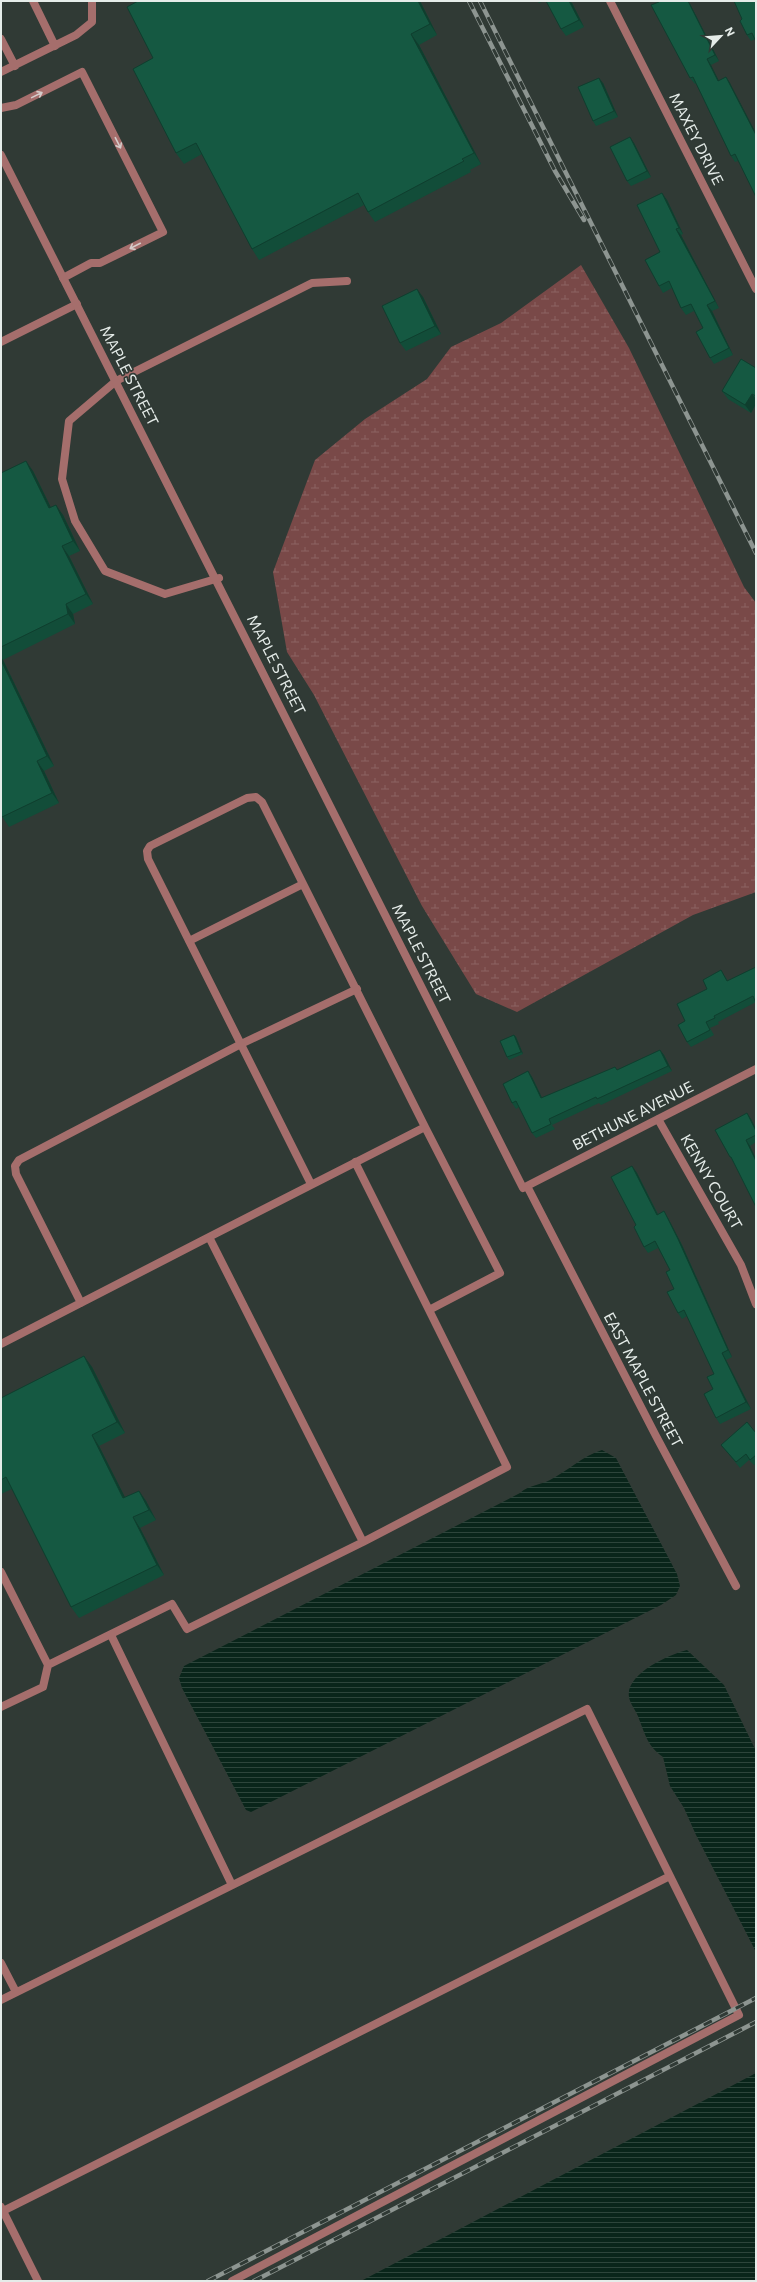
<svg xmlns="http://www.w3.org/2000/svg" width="757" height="2282" viewBox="0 0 757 2282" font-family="Commissioner,sans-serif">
<defs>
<pattern id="wetland-marsh" width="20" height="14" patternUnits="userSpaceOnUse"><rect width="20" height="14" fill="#794948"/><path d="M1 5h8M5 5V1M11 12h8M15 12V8" fill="none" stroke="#8c6362"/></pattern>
<pattern id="water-rules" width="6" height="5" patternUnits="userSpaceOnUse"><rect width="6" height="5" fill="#09251a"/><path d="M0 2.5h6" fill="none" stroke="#2d453b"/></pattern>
</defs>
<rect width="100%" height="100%" fill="#303a35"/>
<!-- wetland -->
<path fill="url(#wetland-marsh)" d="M 581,265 L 629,348 L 744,587 L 756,603 L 756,892 L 693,915 L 517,1012 L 476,994 L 422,906 L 314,695 L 287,652 L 273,572 L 315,460 L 365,419 L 427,379 L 451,347 L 501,323 Z"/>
<!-- water -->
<path fill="url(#water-rules)" d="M 602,1450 L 616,1458 L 677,1574 L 680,1586 L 676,1595 L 661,1605 L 251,1812 L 246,1810 L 182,1688 L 179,1678 L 184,1666 L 520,1493 C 529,1485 540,1485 550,1480 C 568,1471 582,1456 602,1450 Z
M 687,1650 L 724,1685 L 756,1751 L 756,1952 L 696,1835 L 684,1808 L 670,1786 L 663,1757 C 648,1746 646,1737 639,1719 C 637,1712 630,1704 629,1697 C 625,1674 670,1654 687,1650 Z
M 756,2073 L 756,2281 L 361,2281 L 720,2092 Z"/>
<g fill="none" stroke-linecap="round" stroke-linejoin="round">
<!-- lane -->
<path stroke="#a56e6c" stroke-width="8" d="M 33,1 L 55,46
M 1,39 L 15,66
M 1,72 L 76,35 L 92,22 L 92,1
M 1,108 L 16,105 L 82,72 L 163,232 L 100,263 L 91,263 L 63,278
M 1,342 L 77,304
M 219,578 L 165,594 L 105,571 L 75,521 L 62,479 L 69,421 L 116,381 L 312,283 L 347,281
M 189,941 L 303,884
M 311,1184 L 148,859 L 147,851 L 150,846 L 247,798 L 256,797 L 262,802 L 425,1127
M 209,1237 L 425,1127 L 500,1273 L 429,1310 L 355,1162
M 81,1303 L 16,1174 L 15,1166 L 19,1160 L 241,1044 L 357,989
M 1,1344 L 209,1237 L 363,1542 L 187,1629 L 172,1604 L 48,1665 L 1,1572
M 363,1542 L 507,1467 L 429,1310
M 111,1635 L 232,1885
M 1,1707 L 43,1687 L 48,1665
M 1,1963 L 16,1992
M 1,2000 L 587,1709 L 739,2015 L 232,2281
M 1,2207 L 38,2281
M 3,2211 L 670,1876"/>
<!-- street -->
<path stroke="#a56e6c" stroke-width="8" d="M 610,1 L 756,289
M 1,155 L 523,1188 L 756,1069
M 658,1119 L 741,1265 L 756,1304
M 527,1186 L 656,1436 L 736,1586"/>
<defs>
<path id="rail" d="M 469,1 L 555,171 L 584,220
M 480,1 L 756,553
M 208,2281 L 756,1998
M 254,2281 L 756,2022"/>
</defs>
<!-- rail casing -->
<use href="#rail" stroke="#8d9591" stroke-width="4.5"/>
<!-- rail -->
<use href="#rail" stroke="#303a35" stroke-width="3" stroke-dasharray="9" stroke-linecap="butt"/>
</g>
<!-- wall -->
<path fill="#124d39" d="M 420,1 L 437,35 L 419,45 L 481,164 L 470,170 L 471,172 L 375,222 L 368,212 L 364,205 L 259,260 L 252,249 L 202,154 L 184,164 L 176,153 L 153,58 Z
M 537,1 L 544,1 L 539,3 Z
M 734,1 L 755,39 L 751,41 L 747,35 L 742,19 Z
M 659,2 L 690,4 L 719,61 L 711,65 L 718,81 L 726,77 L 730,83 L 738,161 L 735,162 L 731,156 L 696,83 L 695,84 L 690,78 Z
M 572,3 L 584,27 L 566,36 L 561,29 Z
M 603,83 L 618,117 L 596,126 L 593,121 Z
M 634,143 L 651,177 L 631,186 L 627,181 Z
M 667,200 L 683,234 L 681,235 L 719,308 L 712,311 L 733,355 L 714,364 L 710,358 L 703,328 L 694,311 L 686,315 L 681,308 L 672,288 L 663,293 L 659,286 L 660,252 Z
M 423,297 L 441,334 L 406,351 L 400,343 Z
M 756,368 L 756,404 L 751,413 L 728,399 L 722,391 Z
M 33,471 L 51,508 L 63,515 L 80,551 L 69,556 L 93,604 L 73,614 L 75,624 L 3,660 L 54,766 L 44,771 L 59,803 L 9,827 L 1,815 L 1,472 L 2,473 Z
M 756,967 L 756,1002 L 718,1022 L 719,1024 L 710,1028 L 714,1035 L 691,1047 L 687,1042 L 685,1021 L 721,970 L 728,981 Z
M 514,1035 L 516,1037 L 523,1054 L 509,1060 L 507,1057 Z
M 660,1050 L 664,1055 L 672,1071 L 601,1105 L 599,1103 L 552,1125 L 555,1129 L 536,1138 L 532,1133 L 519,1107 L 516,1109 L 512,1103 L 528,1071 L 532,1077 L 542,1098 L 617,1070 Z
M 751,1119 L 756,1129 L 756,1142 L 750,1146 L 756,1159 L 756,1207 L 734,1163 L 730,1157 Z
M 632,1166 L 637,1173 L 658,1214 L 668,1218 L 682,1245 L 732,1357 L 726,1360 L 751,1409 L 720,1424 L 716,1418 L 713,1389 L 714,1374 L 687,1316 L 682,1319 L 678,1313 L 674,1289 L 670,1270 L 658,1248 L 648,1253 L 644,1247 L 636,1225 Z
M 92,1367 L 125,1433 L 99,1446 L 125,1498 L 139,1491 L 146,1501 L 156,1520 L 140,1528 L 164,1575 L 79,1618 L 71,1607 L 12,1489 L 1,1494 L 1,1398 Z
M 756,1433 L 756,1464 L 754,1465 L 749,1460 L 740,1468 L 721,1445 Z"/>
<!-- shaded-wall -->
<path fill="#0f3e2e" d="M 418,1 L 420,1 L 437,35 L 430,24 Z
M 569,1 L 570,1 L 572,3 L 584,27 L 579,20 Z
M 688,1 L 690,4 L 719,61 L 715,55 Z
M 411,34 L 419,45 L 481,164 L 474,153 Z
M 707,59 L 711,65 L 722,87 L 718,81 Z
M 726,77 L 730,83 L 756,133 L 756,135 Z
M 599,78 L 603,83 L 618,117 L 614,111 Z
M 630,137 L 634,143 L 651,177 L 647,171 Z
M 662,193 L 667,200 L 683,234 L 679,228 Z
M 676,229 L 681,235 L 719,308 L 715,301 Z
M 417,289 L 423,297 L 441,334 L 435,326 Z
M 707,305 L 712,311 L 733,355 L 729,348 Z
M 752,394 L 756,399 L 756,404 L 751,413 L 745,405 Z
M 26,461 L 33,471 L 56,518 L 49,508 Z
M 56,505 L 63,515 L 80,551 L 73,541 Z
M 62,546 L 69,556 L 93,604 L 86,594 Z
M 66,604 L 73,614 L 75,624 L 68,614 Z
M 1,657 L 3,660 L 54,766 L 47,756 L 1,660 Z
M 37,761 L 44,771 L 59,803 L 52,793 Z
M 514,1035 L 516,1037 L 523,1054 L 521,1052 Z
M 660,1050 L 664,1055 L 672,1071 L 668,1066 Z
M 528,1071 L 532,1077 L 545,1104 L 541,1098 Z
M 747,1113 L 751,1119 L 756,1129 L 756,1131 Z
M 746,1140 L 750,1146 L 756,1159 L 756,1161 Z
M 632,1166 L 637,1173 L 661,1221 L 657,1215 Z
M 664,1211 L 668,1218 L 682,1245 L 732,1357 L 728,1350 Z
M 722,1353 L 726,1360 L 751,1409 L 746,1402 Z
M 84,1356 L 92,1367 L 125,1433 L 117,1422 Z
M 92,1435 L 99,1446 L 131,1509 L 123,1498 Z
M 139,1491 L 146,1501 L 156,1520 L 149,1510 Z
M 133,1517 L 140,1528 L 164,1575 L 157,1565 Z"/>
<!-- building -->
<path fill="#155942" stroke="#0f3e2e" d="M 138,1 L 418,1 L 430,24 L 411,34 L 474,153 L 462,159 L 464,161 L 368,212 L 358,193 L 252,249 L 196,143 L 176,153 L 133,69 L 153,58 L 127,7 Z
M 546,1 L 569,1 L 579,20 L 561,29 Z
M 658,1 L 688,1 L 715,55 L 707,59 L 718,81 L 726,77 L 756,135 L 756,197 L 735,154 L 731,156 L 693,77 L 690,78 L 651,5 L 659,2 Z
M 734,1 L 756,1 L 756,42 L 752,33 L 747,35 L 740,21 L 742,19 Z
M 599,78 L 614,111 L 593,121 L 578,87 Z
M 630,137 L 647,171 L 627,181 L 610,147 Z
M 662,193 L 679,228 L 676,229 L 715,301 L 707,305 L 729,348 L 710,358 L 696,332 L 703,328 L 691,304 L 681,308 L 669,281 L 659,286 L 645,260 L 660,252 L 637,205 Z
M 417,289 L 435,326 L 400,343 L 382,306 Z
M 741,359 L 756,368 L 756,396 L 752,394 L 745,405 L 722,391 Z
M 26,461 L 49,508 L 56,505 L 73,541 L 62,546 L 86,594 L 66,604 L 68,614 L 1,647 L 1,473 Z
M 1,660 L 47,756 L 37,761 L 52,793 L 2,817 L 1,815 Z
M 756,967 L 756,1003 L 753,996 L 714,1016 L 715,1018 L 706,1022 L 710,1030 L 687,1042 L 678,1025 L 685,1021 L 677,1004 L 707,989 L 703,980 L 721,970 L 727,981 Z
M 514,1035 L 521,1052 L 507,1057 L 500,1041 Z
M 660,1050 L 668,1066 L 597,1099 L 596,1097 L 549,1119 L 551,1124 L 532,1133 L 516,1101 L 512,1103 L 503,1084 L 528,1071 L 541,1098 L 615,1067 L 617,1070 Z
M 747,1113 L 756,1131 L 756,1135 L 746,1140 L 756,1161 L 756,1207 L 731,1157 L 730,1157 L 715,1130 Z
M 632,1166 L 657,1215 L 664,1211 L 678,1239 L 728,1350 L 722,1353 L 746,1402 L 716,1418 L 704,1394 L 713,1389 L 707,1377 L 714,1374 L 684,1310 L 678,1313 L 667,1292 L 674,1289 L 666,1272 L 670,1270 L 655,1241 L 644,1247 L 634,1227 L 636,1225 L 611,1177 Z
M 84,1356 L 117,1422 L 92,1435 L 123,1498 L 139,1491 L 149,1510 L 133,1517 L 157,1565 L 71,1607 L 6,1477 L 1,1480 L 1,1398 Z
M 747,1422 L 756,1433 L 756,1455 L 750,1460 L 746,1454 L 736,1462 L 721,1445 Z"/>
<!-- one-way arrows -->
<defs><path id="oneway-shaft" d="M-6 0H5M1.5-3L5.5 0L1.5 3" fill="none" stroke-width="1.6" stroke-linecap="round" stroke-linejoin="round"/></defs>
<g stroke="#d5ccca">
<use href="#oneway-shaft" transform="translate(37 95) rotate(-26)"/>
<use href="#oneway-shaft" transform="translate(118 143) rotate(63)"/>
<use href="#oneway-shaft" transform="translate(135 246) rotate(153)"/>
</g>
<g text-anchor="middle" stroke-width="3.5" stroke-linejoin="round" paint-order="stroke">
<!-- street labels -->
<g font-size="15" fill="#e5ece9" stroke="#303a35">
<text transform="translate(696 139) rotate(63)" y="5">MAXEY DRIVE</text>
<text transform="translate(129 376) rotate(63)" y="5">MAPLE STREET</text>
<text transform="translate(276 665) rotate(63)" y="5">MAPLE STREET</text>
<text transform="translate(421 954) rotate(63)" y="5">MAPLE STREET</text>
<text transform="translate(633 1116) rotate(-27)" y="5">BETHUNE AVENUE</text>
<text transform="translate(711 1182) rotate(60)" y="5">KENNY COURT</text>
<text transform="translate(643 1380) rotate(62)" y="5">EAST MAPLE STREET</text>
</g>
</g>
<!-- border -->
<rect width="757" height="2282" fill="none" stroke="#e5ece9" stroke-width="4"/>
<!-- north arrow -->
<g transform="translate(721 36) rotate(64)" stroke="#303a35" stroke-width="3" paint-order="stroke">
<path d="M0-3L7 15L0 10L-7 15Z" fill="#e5ece9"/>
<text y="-6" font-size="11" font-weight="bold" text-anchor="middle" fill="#e5ece9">N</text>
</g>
</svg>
